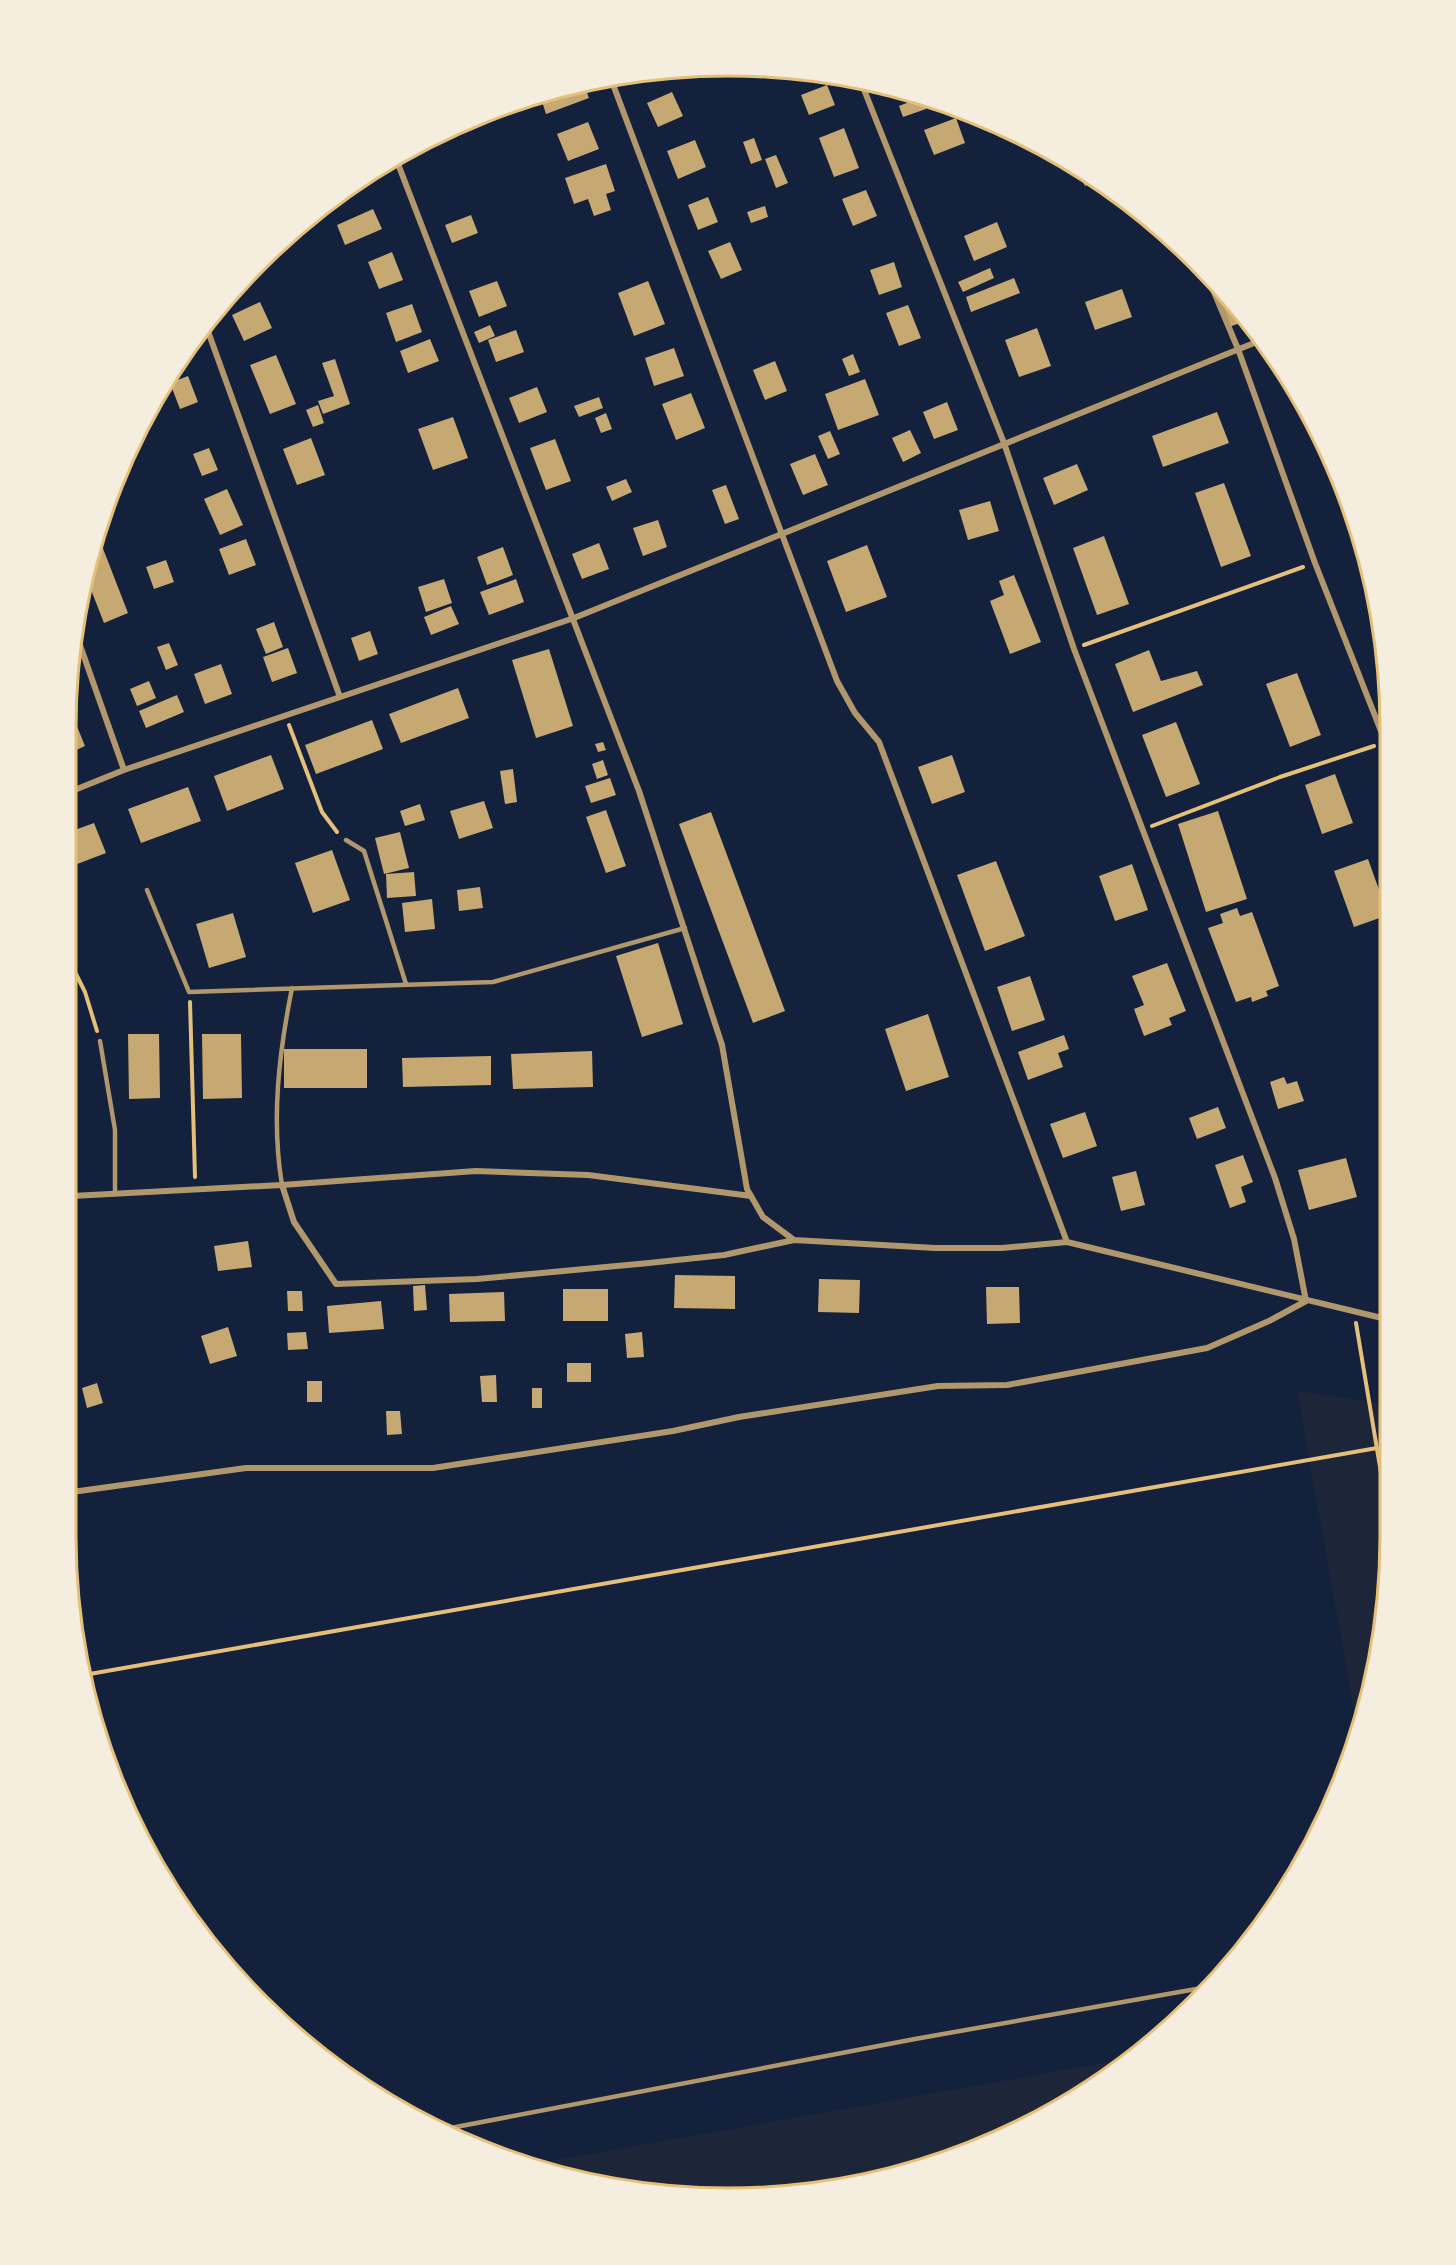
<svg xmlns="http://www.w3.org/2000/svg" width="1456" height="2265" viewBox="0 0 1456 2265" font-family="'Work Sans',sans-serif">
<rect width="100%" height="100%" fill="#14213d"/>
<!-- green -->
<path fill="#1d2539" d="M 1297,1391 L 1385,1404 L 1384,1623 L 1357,1727 Z
M 1132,2058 L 1096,2087 L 1020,2131 L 900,2176 L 728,2199 L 599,2186 L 522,2166 Z"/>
<!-- building -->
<path fill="#c6a872" d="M 584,85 L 589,98 L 546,114 L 540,95 Z
M 827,85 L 835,105 L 809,115 L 801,95 Z
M 672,92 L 683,116 L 658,127 L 647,103 Z
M 922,97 L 926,109 L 903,117 L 899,106 Z
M 956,118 L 965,143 L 934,155 L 924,130 Z
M 588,122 L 599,149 L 568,161 L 557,134 Z
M 844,128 L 859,168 L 834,177 L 819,138 Z
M 455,129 L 457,133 L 417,148 L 416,146 Z
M 754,138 L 762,160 L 751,164 L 743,142 Z
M 695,140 L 706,167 L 678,179 L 667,151 Z
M 776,155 L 788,183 L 776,188 L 765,159 Z
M 606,164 L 615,191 L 606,194 L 611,210 L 594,216 L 588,199 L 574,204 L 565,178 Z
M 1078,170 L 1096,181 L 1085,186 Z
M 363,179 L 365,184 L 349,190 L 349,189 Z
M 866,190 L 877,216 L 853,226 L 842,199 Z
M 708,197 L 718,222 L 698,230 L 688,205 Z
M 765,206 L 768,217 L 751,223 L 747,212 Z
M 373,209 L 382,229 L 345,245 L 337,225 Z
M 471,215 L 478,233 L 452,243 L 445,225 Z
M 997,222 L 1007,247 L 974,261 L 964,236 Z
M 730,242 L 742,270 L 721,279 L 708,251 Z
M 392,252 L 403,280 L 379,289 L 368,262 Z
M 894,262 L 902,287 L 879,295 L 870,270 Z
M 990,268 L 994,278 L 963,292 L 958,282 Z
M 1014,278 L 1020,293 L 971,312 L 966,297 Z
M 497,281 L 507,306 L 479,317 L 469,291 Z
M 648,281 L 665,324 L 634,336 L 618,293 Z
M 1122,289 L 1132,317 L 1095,330 L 1085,302 Z
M 1223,289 L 1226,292 L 1246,321 L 1229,327 L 1217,291 Z
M 260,302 L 272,328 L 244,341 L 232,315 Z
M 412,304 L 422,332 L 396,342 L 386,313 Z
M 908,305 L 921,338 L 899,346 L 886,313 Z
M 490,325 L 495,336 L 479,343 L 474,332 Z
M 1037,328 L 1051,366 L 1019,377 L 1005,340 Z
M 516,330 L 524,352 L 496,362 L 488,340 Z
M 430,339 L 439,361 L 408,373 L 400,351 Z
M 674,348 L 684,376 L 654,386 L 645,358 Z
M 853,354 L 860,372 L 849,376 L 842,359 Z
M 276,355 L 296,404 L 270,414 L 250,365 Z
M 335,359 L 350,404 L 323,414 L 318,401 L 334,396 L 322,363 Z
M 775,361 L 787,391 L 765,400 L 753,370 Z
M 188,376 L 198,402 L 180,409 L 170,383 Z
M 865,379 L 879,415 L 838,430 L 825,394 Z
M 537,387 L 547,412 L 519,423 L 509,398 Z
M 691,393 L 705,428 L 676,440 L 662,404 Z
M 599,397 L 603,408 L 579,417 L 574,406 Z
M 947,402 L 958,430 L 934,439 L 923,412 Z
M 318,405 L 324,423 L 313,427 L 306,410 Z
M 1217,412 L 1229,443 L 1163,467 L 1152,436 Z
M 606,413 L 612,429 L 601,433 L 595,418 Z
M 453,417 L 468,458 L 433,470 L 418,429 Z
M 910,430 L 921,453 L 903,462 L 892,438 Z
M 830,431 L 840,454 L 828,459 L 818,436 Z
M 311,438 L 325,475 L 297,485 L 283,449 Z
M 555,439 L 571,481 L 546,490 L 530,448 Z
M 209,448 L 218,470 L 202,476 L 193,454 Z
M 815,454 L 828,485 L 803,495 L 790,464 Z
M 1077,464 L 1088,490 L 1054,505 L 1043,478 Z
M 1337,476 L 1346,501 L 1354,521 L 1350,523 Z
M 626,479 L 632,492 L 612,501 L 606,487 Z
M 1224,483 L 1251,556 L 1221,567 L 1195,493 Z
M 726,485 L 739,519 L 725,524 L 712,490 Z
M 227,489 L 243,525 L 220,535 L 204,499 Z
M 990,501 L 999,531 L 968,540 L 959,510 Z
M 658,520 L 667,547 L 643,556 L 633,528 Z
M 1104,536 L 1129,604 L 1097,615 L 1073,548 Z
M 246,539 L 256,565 L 229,575 L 219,549 Z
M 599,543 L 609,569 L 582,579 L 572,554 Z
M 867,545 L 887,597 L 846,612 L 827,561 Z
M 102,546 L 128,613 L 104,623 L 88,582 L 97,548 Z
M 503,547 L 513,575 L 487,585 L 477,557 Z
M 166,560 L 174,582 L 154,589 L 146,567 Z
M 1014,575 L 1041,642 L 1010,654 L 990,601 L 1004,595 L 999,581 Z
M 444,579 L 452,603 L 426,612 L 418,587 Z
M 516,579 L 524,602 L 489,615 L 480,592 Z
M 451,606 L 459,624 L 431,635 L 424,617 Z
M 274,622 L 283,647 L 266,654 L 256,629 Z
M 370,631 L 378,654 L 359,661 L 351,638 Z
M 169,643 L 178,665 L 166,670 L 157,647 Z
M 288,648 L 297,673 L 272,682 L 263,657 Z
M 549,649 L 573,726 L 536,738 L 512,660 Z
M 1149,650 L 1161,681 L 1197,671 L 1203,685 L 1133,712 L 1115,664 Z
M 221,664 L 232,694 L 205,704 L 194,674 Z
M 1297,673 L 1321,735 L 1290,747 L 1266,684 Z
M 149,681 L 156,698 L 137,706 L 130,689 Z
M 458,688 L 469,718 L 401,743 L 389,714 Z
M 177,695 L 184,712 L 146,728 L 139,711 Z
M 72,714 L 85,746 L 72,752 Z
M 372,720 L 383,749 L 316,774 L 305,745 Z
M 1176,722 L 1200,784 L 1166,797 L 1142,735 Z
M 603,742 L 606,750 L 598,752 L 595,744 Z
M 271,755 L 284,789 L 227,811 L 214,776 Z
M 952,755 L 965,792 L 932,804 L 918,767 Z
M 603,760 L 608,775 L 597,779 L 592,764 Z
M 513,769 L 517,802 L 505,804 L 500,771 Z
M 1335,774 L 1353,823 L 1322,834 L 1305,785 Z
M 610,778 L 616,795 L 591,803 L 585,786 Z
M 188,787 L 201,821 L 141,843 L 128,809 Z
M 484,801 L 493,828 L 459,839 L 450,811 Z
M 420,804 L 425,820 L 405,826 L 400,811 Z
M 606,810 L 626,866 L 606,873 L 586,817 Z
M 1218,811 L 1247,899 L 1206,912 L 1178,824 Z
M 711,812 L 785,1011 L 753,1023 L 679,824 Z
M 94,823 L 106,853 L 72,866 L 72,831 Z
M 400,832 L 409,868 L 384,874 L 375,838 Z
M 332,850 L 350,900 L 313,913 L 295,863 Z
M 1368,859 L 1388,915 L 1354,927 L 1334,871 Z
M 996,861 L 1025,936 L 985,951 L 957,875 Z
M 1132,864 L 1148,910 L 1115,921 L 1099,876 Z
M 414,872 L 416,896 L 387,898 L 386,874 Z
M 480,887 L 483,908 L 459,911 L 457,890 Z
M 432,899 L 435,929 L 405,932 L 402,903 Z
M 1237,908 L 1240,916 L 1252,912 L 1279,986 L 1266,991 L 1268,996 L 1252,1002 L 1251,997 L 1236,1002 L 1208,928 L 1223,923 L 1220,914 Z
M 233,913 L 246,957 L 209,968 L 196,924 Z
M 658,943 L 683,1024 L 642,1037 L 616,956 Z
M 1167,963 L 1186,1011 L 1169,1018 L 1172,1025 L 1144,1036 L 1134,1009 L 1144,1005 L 1132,976 Z
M 1030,976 L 1045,1020 L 1012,1031 L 997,987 Z
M 928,1014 L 949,1077 L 906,1091 L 885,1029 Z
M 128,1034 L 159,1034 L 160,1098 L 129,1099 Z
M 202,1034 L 241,1034 L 242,1098 L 203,1099 Z
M 1064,1035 L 1069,1049 L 1058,1053 L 1063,1067 L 1028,1080 L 1018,1052 Z
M 284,1049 L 367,1049 L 367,1088 L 284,1088 Z
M 592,1051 L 593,1087 L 513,1089 L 511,1054 Z
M 491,1056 L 491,1085 L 403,1087 L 402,1058 Z
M 1284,1077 L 1287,1084 L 1297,1081 L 1304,1101 L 1278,1109 L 1270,1082 Z
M 1218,1107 L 1226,1128 L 1197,1139 L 1189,1118 Z
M 1085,1112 L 1097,1146 L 1063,1158 L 1050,1124 Z
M 1243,1155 L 1253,1182 L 1241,1187 L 1246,1202 L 1230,1208 L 1215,1165 Z
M 1346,1158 L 1357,1197 L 1309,1210 L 1298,1170 Z
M 1136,1171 L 1145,1205 L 1121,1211 L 1112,1177 Z
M 248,1241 L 252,1267 L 218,1271 L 214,1246 Z
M 675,1275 L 735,1276 L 735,1309 L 674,1308 Z
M 819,1279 L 860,1280 L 859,1313 L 818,1312 Z
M 425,1285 L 427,1310 L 414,1311 L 413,1286 Z
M 986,1287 L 1019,1287 L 1020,1323 L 987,1324 Z
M 563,1289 L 608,1289 L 608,1321 L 563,1321 Z
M 287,1291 L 302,1291 L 303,1311 L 288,1311 Z
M 504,1292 L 505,1321 L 450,1322 L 449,1294 Z
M 381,1301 L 384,1329 L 329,1333 L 327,1306 Z
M 228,1327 L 237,1356 L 210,1364 L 201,1336 Z
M 306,1332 L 308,1349 L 288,1350 L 287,1333 Z
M 642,1332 L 644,1357 L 627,1358 L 625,1334 Z
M 567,1363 L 591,1363 L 591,1382 L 567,1382 Z
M 496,1375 L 497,1402 L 482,1402 L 480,1376 Z
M 307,1381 L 322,1381 L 322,1402 L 307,1402 Z
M 97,1383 L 103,1403 L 87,1408 L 82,1388 Z
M 532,1388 L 542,1388 L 542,1408 L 532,1408 Z
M 386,1411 L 400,1411 L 402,1434 L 387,1435 Z"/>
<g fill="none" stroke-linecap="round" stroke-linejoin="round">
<!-- path -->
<path stroke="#e5c07b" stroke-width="4" d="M 1084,645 L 1303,567
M 289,725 L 322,812 L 337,832
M 1152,826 L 1280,777 L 1374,746
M 72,966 L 85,992 L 97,1031
M 190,1002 L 195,1177
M 1356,1323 L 1385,1497
M 84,1675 L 1377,1448"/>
<!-- service -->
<path stroke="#b1986c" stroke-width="4.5" d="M 346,840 L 364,851 L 406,984
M 147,890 L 189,992 L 493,982 L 685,928
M 100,1041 L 115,1130 L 115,1194
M 282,1185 C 271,1119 279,1053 292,988
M 435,2131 L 915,2039 L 1213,1986"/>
<!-- minor -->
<path stroke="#b1986c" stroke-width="6" d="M 611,79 L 837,681 L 855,713 L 879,742 L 1067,1242
M 395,156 L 639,791 L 722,1045 L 747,1189 L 763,1217 L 794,1240
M 1206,273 L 1238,349 L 1315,563 L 1388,749
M 205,323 L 340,697
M 75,631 L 124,770
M 72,791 L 124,770 L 574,618 L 1259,341
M 282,1185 L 476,1171 L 588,1175 L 751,1196
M 72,1196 L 282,1185 L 294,1222 L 336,1284 L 477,1279 L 649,1263 L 724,1255 L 794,1240 L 935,1248 L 1002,1248 L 1067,1242 L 1386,1319
M 72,1492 L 246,1468 L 433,1468 L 673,1431 L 739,1417 L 938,1386 L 1007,1385 L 1207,1348 L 1269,1321 L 1306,1301 L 1294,1239 L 1275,1178 L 1074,649 L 1004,443 L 861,82"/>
</g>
<!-- crop -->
<path d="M0 0H1456V2265H0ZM728 76H728A652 652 0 0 1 1380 728V1536A652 652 0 0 1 728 2188H728A652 652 0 0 1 76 1536V728A652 652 0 0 1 728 76Z" fill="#f5edde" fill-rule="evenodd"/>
<path fill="none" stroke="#e5c07b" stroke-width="3" d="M728 76H728A652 652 0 0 1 1380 728V1536A652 652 0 0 1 728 2188H728A652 652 0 0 1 76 1536V728A652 652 0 0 1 728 76Z"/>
</svg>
